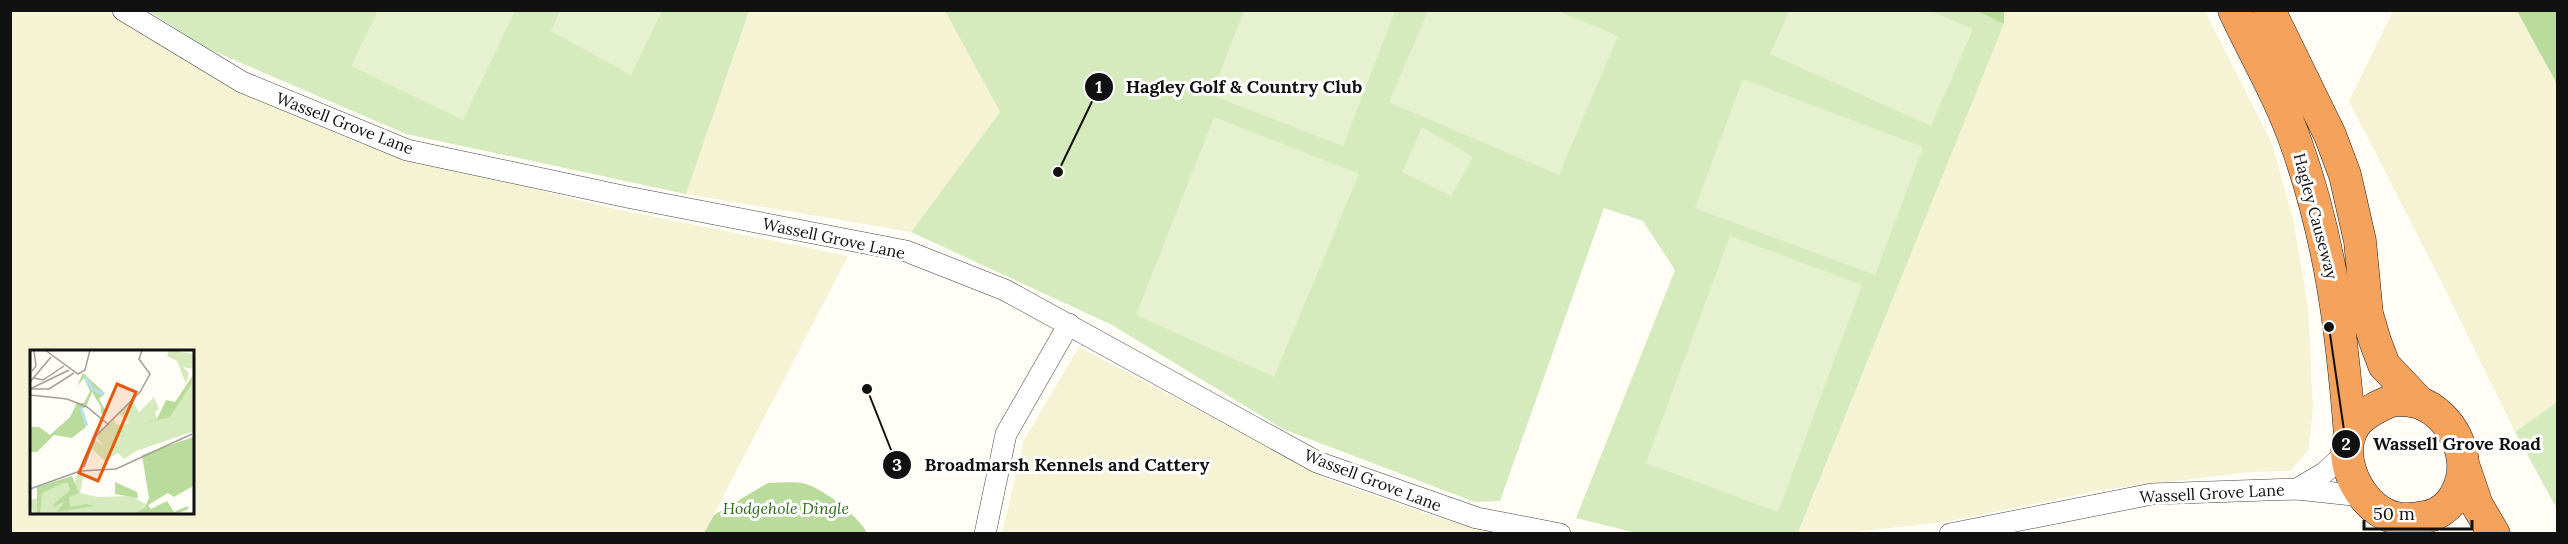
<svg xmlns="http://www.w3.org/2000/svg" width="2568" height="544" viewBox="0 0 2568 544" font-family="Lora,serif">
<rect width="100%" height="100%" fill="#fffdf5"/>
<!-- farmland -->
<path fill="#f6f3d4" fill-rule="evenodd" d="M 10,11 L 109,11 L 239,89 L 355,142 L 601,206 L 848,256 L 704,533 L 11,533 ZM 32,352 L 192,352 L 192,512 L 32,512 Z
M 749,11 L 945,11 L 1000,112 L 911,232 L 686,194 Z
M 2004,11 L 2205,11 L 2272,144 L 2293,219 L 2308,307 L 2313,409 L 2308,451 L 2290,471 L 2250,472 L 2101,490 L 1945,522 L 1844,533 L 1798,534 L 2004,24 Z
M 2393,11 L 2517,11 L 2557,84 L 2557,402 L 2515,432 L 2438,275 L 2349,101 Z
M 1079,347 L 1330,480 L 1438,518 L 1500,533 L 1002,534 L 1024,440 Z"/>
<!-- green -->
<path fill="#d5ebbd" d="M 1978,10 L 2004,24 L 1798,533 L 1636,533 L 1576,518 L 1675,270 L 1643,221 L 1604,208 L 1500,501 L 1475,502 L 1283,429 L 1112,325 L 911,232 L 1000,112 L 945,11 Z
M 148,11 L 749,11 L 686,194 L 406,134 L 209,49 Z
M 2557,402 L 2557,509 L 2515,432 Z"/>
<!-- forest -->
<path fill="#b9dc9c" d="M 1978,11 L 2004,11 L 2004,24 Z
M 2517,11 L 2557,11 L 2557,84 Z
M 768,483 C 779,483 794,481 806,484 C 824,489 859,517 867,533 L 704,533 L 714,515 Z"/>
<!-- pitch -->
<path fill="#e6f2cf" d="M 378,10 L 515,11 L 463,120 L 351,66 Z
M 560,11 L 560,10 L 662,11 L 631,75 L 551,31 Z
M 1244,11 L 1395,11 L 1343,146 L 1211,95 Z
M 1428,11 L 1558,11 L 1618,36 L 1559,175 L 1389,102 Z
M 1789,11 L 1931,11 L 1973,29 L 1931,126 L 1770,54 Z
M 1743,79 L 1923,147 L 1875,275 L 1695,208 Z
M 1214,117 L 1359,174 L 1274,377 L 1136,315 Z
M 1422,127 L 1473,157 L 1451,196 L 1402,172 Z
M 1730,236 L 1862,285 L 1778,512 L 1646,463 Z"/>
<g fill="none" stroke-linecap="round" stroke-linejoin="round">
<defs>
<path id="minor" d="M 123,10 L 242,82 L 407,150 L 627,197 L 906,251 L 1005,290 L 1317,462 L 1477,518 L 1560,534
M 2297,489 L 2324,473 L 2347,452
M 985,534 L 1006,434 L 1069,324
M 1950,534 L 2152,494 L 2297,489 L 2362,496"/>
<path id="highway" d="M 2234,10 C 2254,53 2281,99 2296,143 C 2331,241 2342,333 2350,435
M 2269,10 L 2330,135 L 2345,175 L 2360,241 L 2367,314 L 2375,341 L 2384,365 L 2420,403
M 2393,400 C 2402,400 2411,400 2420,403 C 2451,415 2471,454 2460,485 C 2454,502 2442,514 2425,517 C 2411,520 2398,521 2385,514 C 2355,500 2333,448 2358,421 C 2367,411 2381,405 2393,400 Z
M 2464,467 L 2477,505 L 2494,534"/>
</defs>
<!-- minor casing -->
<use href="#minor" stroke="#444" stroke-width="22"/>
<!-- highway casing -->
<use href="#highway" stroke="#222" stroke-width="33"/>
<!-- minor -->
<use href="#minor" stroke="#fff" stroke-width="21"/>
<!-- highway -->
<use href="#highway" stroke="#f5a25d" stroke-width="32"/>
</g>
<g text-anchor="middle" stroke-width="6" stroke-linejoin="round" paint-order="stroke">
<!-- street labels -->
<g font-size="16" fill="#111" stroke="#fff">
<text transform="translate(345 123) rotate(21)" y="6">Wassell Grove Lane</text>
<text transform="translate(2316 216) rotate(75)" y="6">Hagley Causeway</text>
<text transform="translate(834 238) rotate(12)" y="6">Wassell Grove Lane</text>
<text transform="translate(1373 480) rotate(21)" y="6">Wassell Grove Lane</text>
<text transform="translate(2212 493) rotate(-3)" y="6">Wassell Grove Lane</text>
</g>
<!-- park labels -->
<g font-size="16" font-style="italic" fill="#2f6b1f" stroke="#fff">
<text x="786" y="514">Hodgehole Dingle</text>
</g>
</g>
<!-- overview -->
<g transform="translate(30 350)">
<rect width="164" height="164" fill="#fffdf5"/>
<path d="M 139,0 L 163,4 L 163,19 L 153,17 L 159,23 L 156,34 L 147,11 L 137,6 ZM 163,28 L 164,81 L 106,101 L 94,109 L 88,103 L 75,111 L 60,97 L 64,89 L 74,96 L 66,87 L 84,70 L 87,75 L 99,73 L 89,63 L 106,48 L 104,54 L 109,62 L 124,47 L 129,59 L 125,62 L 127,69 L 140,67 ZM 54,123 L 50,143 L 68,147 L 102,146 L 117,155 L 105,163 L 3,163 L 0,150 L 9,148 L 7,142 L 42,128 L 45,133 L 46,126 Z" fill="#d5ebbd"/>
<path d="M 53,23 L 75,43 L 69,49 L 77,63 L 71,64 L 71,57 L 62,42 L 56,57 L 51,59 L 56,77 L 42,88 L 24,85 L 7,102 L 0,102 L 0,77 L 9,77 L 20,85 L 40,67 L 47,53 L 54,53 L 60,41 L 54,28 L 47,36 ZM 163,25 L 161,35 L 140,67 L 114,73 L 127,69 L 136,50 L 145,52 ZM 163,87 L 163,136 L 144,147 L 138,143 L 118,155 L 121,159 L 137,151 L 144,162 L 157,156 L 159,159 L 148,163 L 105,163 L 115,157 L 119,148 L 112,105 ZM 42,126 L 49,143 L 39,147 L 40,157 L 55,154 L 64,156 L 27,162 L 35,151 L 24,157 L 24,154 L 40,140 L 38,133 L 33,133 L 12,143 L 10,163 L 7,163 L 7,137 ZM 85,132 L 107,142 L 108,148 L 85,144 Z" fill="#b9dc9c"/>
<path fill="none" stroke="#b9e0f7" stroke-width="3" d="M 55,27 L 63,39 L 74,45M 51,58 L 57,76"/>
<path fill="none" stroke="#a09f9a" stroke-width="1.5" d="M 15,0 L 48,24 L 55,20 L 60,0M 2,21 L 6,16 L 4,1M 4,28 L 13,30 L 34,16M 0,32 L 21,7M 0,39 L 19,39 L 44,23M 0,39 L 39,20M 0,45 L 37,49 L 57,57 L 79,75M 54,117 L 66,86 L 110,42 L 120,24 L 109,9 L 112,0M 0,139 L 50,121 L 86,119 L 162,84"/>
<path fill="#e8590c" fill-opacity="0.15" stroke="#e8590c" stroke-width="3" d="M 87,34 L 106,42 L 68,131 L 49,123 Z"/>
<rect width="164" height="164" fill="none" stroke="#111" stroke-width="3"/>
</g>
<!-- callouts -->
<path fill="none" stroke="#111" stroke-width="2" d="M1058 172L1099 87M2329 327L2346 444M867 389L897 465"/>
<g fill="#111" stroke="#fff" stroke-width="2">
<circle cx="1058" cy="172" r="6"/>
<circle cx="2329" cy="327" r="6"/>
<circle cx="867" cy="389" r="6"/>
<circle cx="1099" cy="87" r="15"/>
<circle cx="2346" cy="444" r="15"/>
<circle cx="897" cy="465" r="15"/>
</g>
<g font-size="18" text-anchor="middle" font-weight="bold" fill="#fff">
<text x="1099" y="93">1</text>
<text x="2346" y="450">2</text>
<text x="897" y="471">3</text>
</g>
<g font-size="18" text-anchor="middle" font-weight="bold" fill="#111" stroke="#fff" stroke-width="6" stroke-linejoin="round" paint-order="stroke">
<text x="1244" y="93">Hagley Golf &amp; Country Club</text>
<text x="2457" y="450">Wassell Grove Road</text>
<text x="1067" y="471">Broadmarsh Kennels and Cattery</text>
</g>
<!-- border -->
<rect width="2568" height="544" fill="none" stroke="#111111" stroke-width="24"/>
<!-- scale -->
<path d="M2364 520v9h108v-9" fill="none" stroke="#111111" stroke-width="3"/>
<text x="2373" y="520" font-size="18" fill="#111111" stroke="#ffffff" stroke-width="4.5" paint-order="stroke">50 m</text>
</svg>
